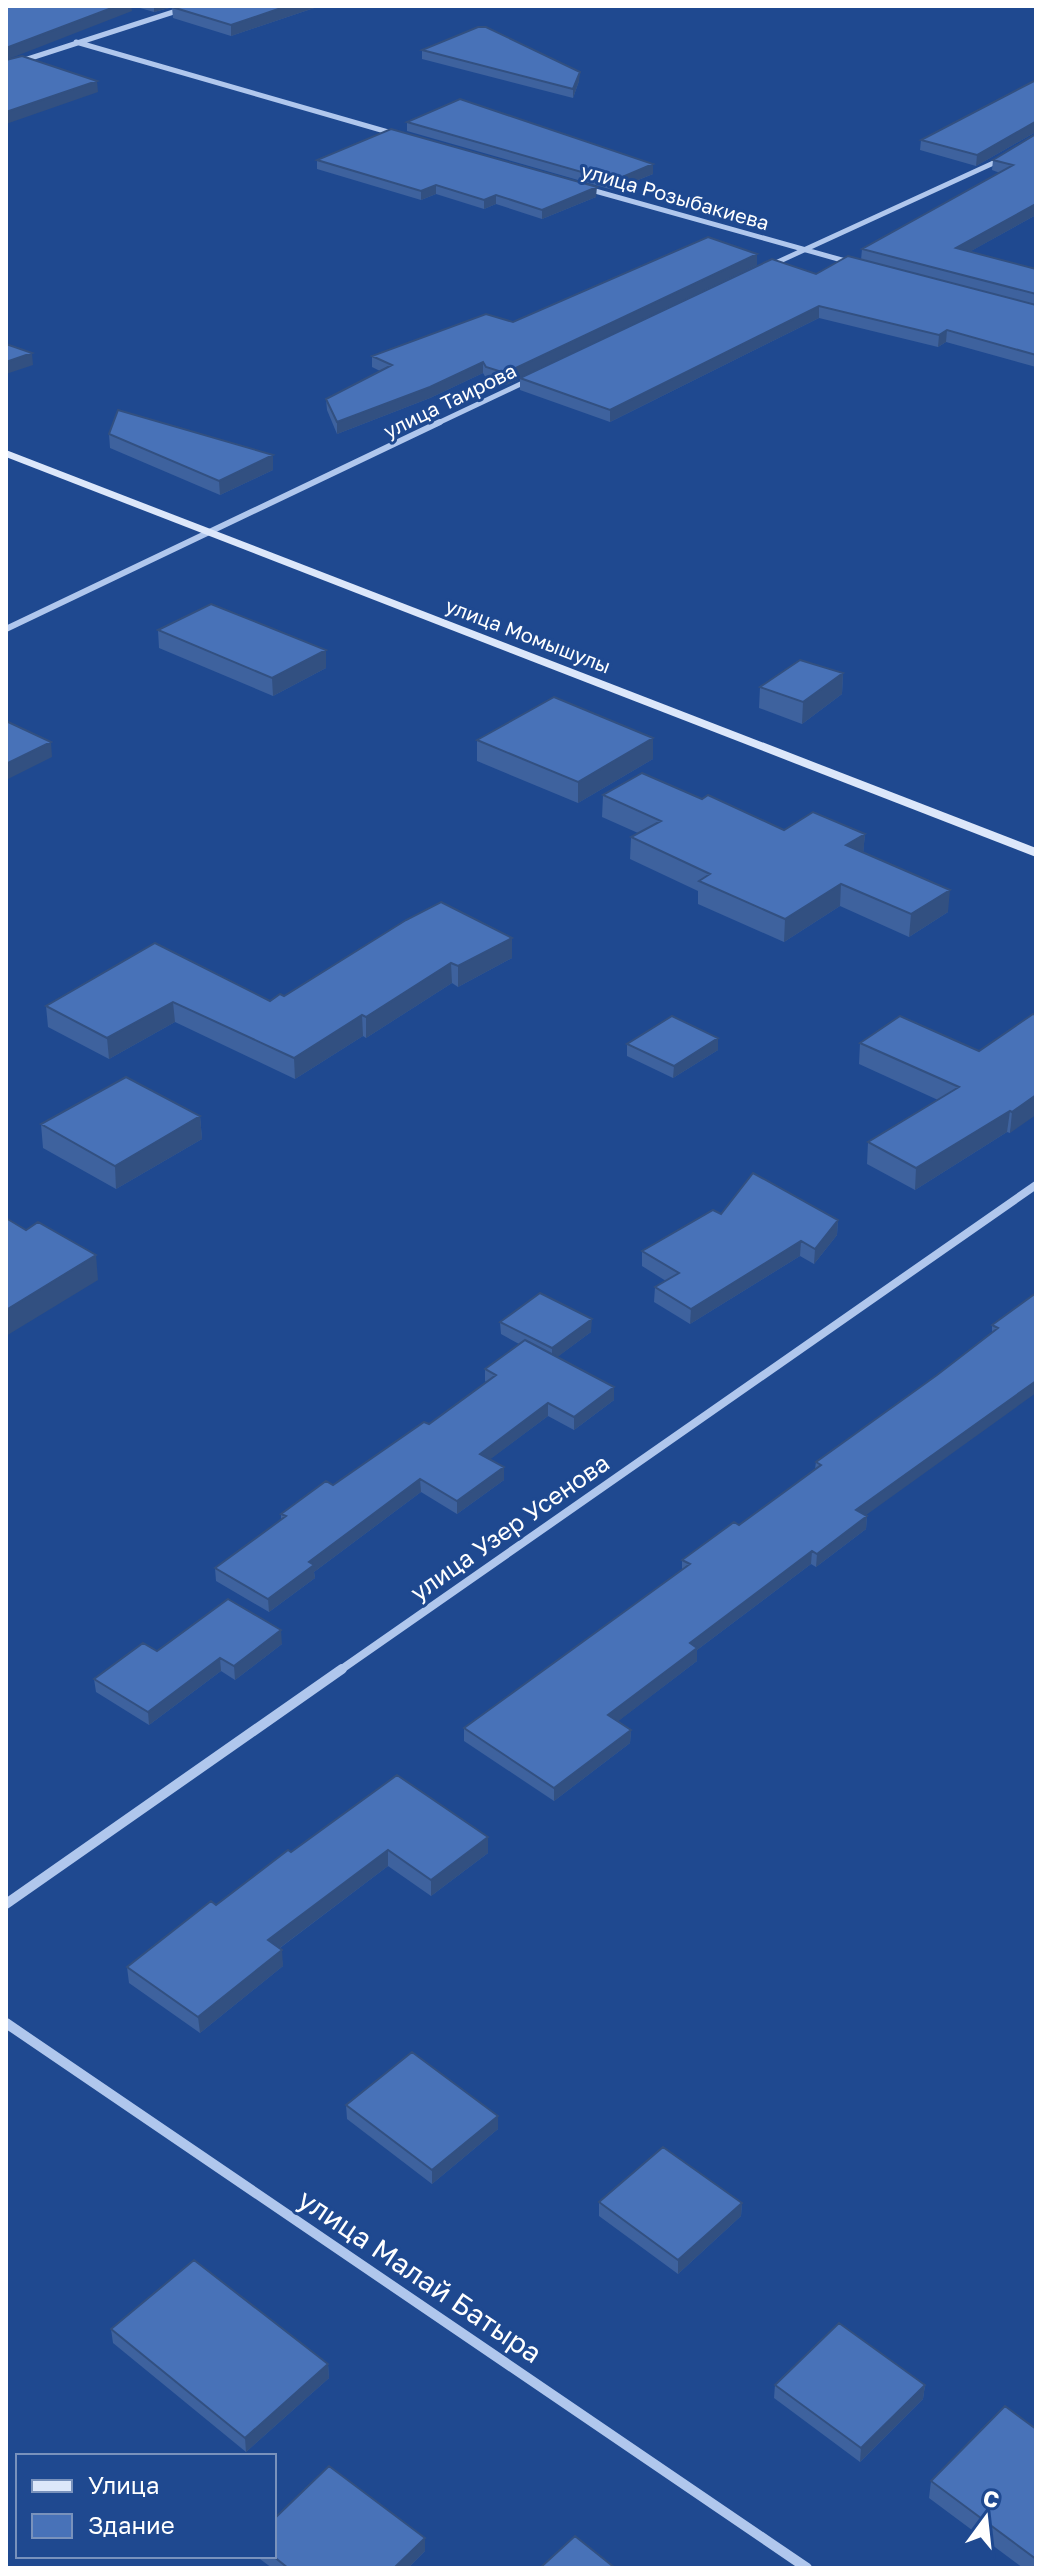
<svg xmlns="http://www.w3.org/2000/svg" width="1042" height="2574" viewBox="0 0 1042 2574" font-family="'Golos Text',sans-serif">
<rect width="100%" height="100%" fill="#1f4990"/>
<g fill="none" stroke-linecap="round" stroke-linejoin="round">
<!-- street-far3 -->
<path stroke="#b0c7ed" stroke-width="5" d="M 76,42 L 395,134
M 6,66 L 192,6
M 588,189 L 849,262
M 769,266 L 1000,160
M 436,424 L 529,380"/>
<!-- street-far2 -->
<path stroke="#b0c7ed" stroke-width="6" d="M 6,629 L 440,422"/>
<!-- street-far1 -->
<path stroke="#b0c7ed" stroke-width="8" d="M 339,1671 L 1036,1185"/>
<!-- street -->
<path stroke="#b0c7ed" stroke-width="10" d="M 6,1904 L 342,1669
M 6,2023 L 807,2568"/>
<!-- secondary -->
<path fill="#dce7fa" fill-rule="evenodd" d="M 6,450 L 1036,848 L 1036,857 L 6,457 Z"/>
</g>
<!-- wall -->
<path fill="#3e629e" d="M 133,6 L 320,6 L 231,36 L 173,18 L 172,7 L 173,7 L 154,12 Z
M 422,50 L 579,81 L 573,98 L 422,59 Z
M 1036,80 L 1036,134 L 1034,133 L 976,166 L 920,150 L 921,140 Z
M 407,122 L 653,174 L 613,190 L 407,131 Z
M 1036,134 L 1036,215 L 969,252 L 1036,269 L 1036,367 L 946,342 L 938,347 L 819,318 L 610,422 L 520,390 L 520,378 L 816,274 L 861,260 L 862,249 L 1000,173 L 992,170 L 993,160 Z
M 317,160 L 596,197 L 542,219 L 496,204 L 484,209 L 436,194 L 421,200 L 317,169 Z
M 757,254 L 757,265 L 506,385 L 486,378 L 483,373 L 430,398 L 337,434 L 327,410 L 326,399 L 380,371 L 372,367 L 372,356 L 513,322 Z
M 109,434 L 273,470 L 220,495 L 110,448 Z
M 158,630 L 326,650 L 326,668 L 273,696 L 159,648 Z
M 843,673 L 842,694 L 802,724 L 759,708 L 760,687 Z
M 653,738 L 653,759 L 578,803 L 477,761 L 477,740 Z
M 603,795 L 702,799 L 784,830 L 865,834 L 863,853 L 948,912 L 909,937 L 840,906 L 784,942 L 698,904 L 698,891 L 630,859 L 631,837 L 638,833 L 602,817 Z
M 512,938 L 512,958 L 458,987 L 452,983 L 366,1038 L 363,1036 L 295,1079 L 175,1022 L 109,1059 L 48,1027 L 46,1006 L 155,943 L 270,1001 Z
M 1033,1014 L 1010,1133 L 1007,1132 L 915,1190 L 867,1164 L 868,1142 L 938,1100 L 859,1064 L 860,1043 L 979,1051 Z
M 718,1038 L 718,1050 L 673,1078 L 627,1056 L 627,1044 Z
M 200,1116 L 202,1139 L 116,1189 L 43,1148 L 41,1124 Z
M 721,1214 L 838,1220 L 837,1235 L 814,1264 L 800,1256 L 690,1324 L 654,1302 L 655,1287 L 666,1281 L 642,1266 L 642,1251 Z
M 1036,1293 L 866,1515 L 867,1516 L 866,1529 L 816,1567 L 811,1564 L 697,1650 L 697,1661 L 618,1721 L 631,1730 L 630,1743 L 554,1801 L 464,1741 L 464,1728 L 682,1570 L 682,1560 L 739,1525 L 815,1469 L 816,1462 L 937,1375 L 992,1332 L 992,1325 Z
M 500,1322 L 591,1332 L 557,1357 L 614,1387 L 614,1400 L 574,1430 L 548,1416 L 490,1459 L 504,1467 L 504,1480 L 457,1514 L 421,1492 L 314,1572 L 315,1578 L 269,1612 L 216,1581 L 215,1568 L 281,1520 L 281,1514 L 333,1485 L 429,1424 L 486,1382 L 485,1381 L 485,1369 L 519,1344 L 501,1334 Z
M 282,1644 L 235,1680 L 221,1671 L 149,1725 L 96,1692 L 94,1679 L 157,1651 Z
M 488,1837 L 488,1853 L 431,1896 L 388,1866 L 280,1948 L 283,1966 L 200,2033 L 129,1983 L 127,1967 L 291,1852 Z
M 346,2105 L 498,2129 L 432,2184 L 347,2119 Z
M 599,2202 L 742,2203 L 741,2216 L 678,2274 L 599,2216 Z
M 111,2329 L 328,2364 L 329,2378 L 246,2452 L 113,2343 Z
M 775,2385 L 925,2385 L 923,2399 L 860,2462 L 774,2398 Z
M 1036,2429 L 1036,2568 L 1023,2568 L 929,2498 L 931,2481 Z
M 425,2538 L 425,2551 L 408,2568 L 272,2568 L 256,2556 L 274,2556 Z"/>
<!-- shaded-wall -->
<path fill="#325081" d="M 117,6 L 131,6 L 132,11 L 6,60 L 6,48 Z
M 154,6 L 176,6 L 154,12 Z
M 287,6 L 320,6 L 231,36 L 231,25 Z
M 580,72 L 579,81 L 573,98 L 573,89 Z
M 97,81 L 98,92 L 6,124 L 6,112 Z
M 1035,122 L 1034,133 L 976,166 L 977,155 Z
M 653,164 L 653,174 L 613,190 L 613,181 Z
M 436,185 L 436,194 L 421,200 L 421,191 Z
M 597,187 L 596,197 L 542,219 L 542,210 Z
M 496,195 L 496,204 L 484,209 L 484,200 Z
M 1036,204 L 1036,215 L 955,260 L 956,248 Z
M 757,254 L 757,265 L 506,385 L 505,373 Z
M 819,306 L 819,318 L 610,422 L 610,410 Z
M 947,330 L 946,342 L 938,347 L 939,335 Z
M 32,353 L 33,365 L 6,374 L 6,362 Z
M 483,362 L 483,373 L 430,398 L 337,434 L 337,422 Z
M 273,455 L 273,470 L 220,495 L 219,481 Z
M 326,650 L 326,668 L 273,696 L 272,678 Z
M 843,673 L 842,694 L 802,724 L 803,702 Z
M 653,738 L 653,759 L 578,803 L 578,782 Z
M 51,742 L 52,757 L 6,780 L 6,764 Z
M 865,834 L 863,856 L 846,845 Z
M 841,884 L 840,906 L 784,942 L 785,919 Z
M 950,890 L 948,912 L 909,937 L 911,914 Z
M 512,938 L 512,958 L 458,987 L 458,966 Z
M 451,963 L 452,983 L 366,1038 L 366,1017 Z
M 173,1002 L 175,1022 L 109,1059 L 107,1038 Z
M 362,1015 L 363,1036 L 295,1079 L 294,1058 Z
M 718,1038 L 718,1050 L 673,1078 L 674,1066 Z
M 1036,1095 L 1036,1115 L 1010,1133 L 1012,1112 Z
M 1010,1111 L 1007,1132 L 915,1190 L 916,1168 Z
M 200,1116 L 202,1139 L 116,1189 L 115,1166 Z
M 838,1220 L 837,1235 L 814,1264 L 815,1249 Z
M 801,1241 L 800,1256 L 690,1324 L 691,1309 Z
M 96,1255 L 98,1280 L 6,1336 L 6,1310 Z
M 592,1319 L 591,1332 L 552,1361 L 552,1348 Z
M 1036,1381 L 1036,1393 L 855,1523 L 856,1510 Z
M 614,1387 L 614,1400 L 574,1430 L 574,1417 Z
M 548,1403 L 548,1416 L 480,1467 L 480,1454 Z
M 504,1467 L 504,1480 L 457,1514 L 457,1501 Z
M 420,1479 L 421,1492 L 314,1572 L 315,1578 L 269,1612 L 268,1599 L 309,1562 Z
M 867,1516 L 866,1529 L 816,1567 L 817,1554 Z
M 812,1551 L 811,1564 L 697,1650 L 697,1661 L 608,1729 L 608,1715 L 690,1643 Z
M 281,1630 L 282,1644 L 235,1680 L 234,1666 Z
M 220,1658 L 221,1671 L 149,1725 L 148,1712 Z
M 631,1730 L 630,1743 L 554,1801 L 554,1788 Z
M 488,1837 L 488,1853 L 431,1896 L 431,1880 Z
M 388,1850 L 388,1866 L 269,1956 L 268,1940 Z
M 282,1950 L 283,1966 L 200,2033 L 198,2017 Z
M 498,2116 L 498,2129 L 432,2184 L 432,2170 Z
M 742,2203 L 741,2216 L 678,2274 L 678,2260 Z
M 328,2364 L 329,2378 L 246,2452 L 245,2438 Z
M 925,2385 L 923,2399 L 860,2462 L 861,2448 Z
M 425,2538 L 425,2551 L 408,2568 L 394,2568 Z"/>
<!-- building -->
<path fill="#4872b8" stroke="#325081" stroke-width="2" d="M 6,6 L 117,6 L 6,48 Z
M 176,6 L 287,6 L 231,25 L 172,7 Z
M 478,27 L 486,27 L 580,72 L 573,89 L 422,50 Z
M 22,56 L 97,81 L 6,112 L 6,60 Z
M 1036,80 L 1036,123 L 1035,122 L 977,155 L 921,140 Z
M 460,99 L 653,164 L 613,181 L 407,122 Z
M 391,129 L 597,187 L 542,210 L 496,195 L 484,200 L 436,185 L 421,191 L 317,160 Z
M 1036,134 L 1036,204 L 956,248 L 1036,269 L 1036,294 L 862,249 L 1013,165 L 993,160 Z
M 708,237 L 757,254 L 505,373 L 486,367 L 483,362 L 430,387 L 337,422 L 326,399 L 392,365 L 372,356 L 486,314 L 513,322 Z
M 848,256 L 1036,305 L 1036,355 L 947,330 L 939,335 L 819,306 L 610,410 L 520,378 L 772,259 L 816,274 Z
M 6,344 L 32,353 L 6,362 Z
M 118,410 L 273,455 L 219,481 L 109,434 Z
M 211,604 L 326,650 L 272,678 L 158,630 Z
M 800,660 L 843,673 L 803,702 L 760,687 Z
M 554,697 L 653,738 L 578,782 L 477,740 Z
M 6,721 L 51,742 L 6,764 Z
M 642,773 L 702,799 L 708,795 L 784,830 L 813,812 L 865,834 L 846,845 L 950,890 L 911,914 L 841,884 L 785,919 L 699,881 L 710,874 L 631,837 L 661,821 L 603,795 Z
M 441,902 L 512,938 L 458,966 L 451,963 L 366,1017 L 362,1015 L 294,1058 L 173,1002 L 107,1038 L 46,1006 L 155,943 L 270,1001 L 280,994 L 284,996 L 406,920 Z
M 1033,1014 L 1036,1015 L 1036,1095 L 1012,1112 L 1010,1111 L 916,1168 L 868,1142 L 959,1087 L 860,1043 L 900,1016 L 979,1051 Z
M 672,1016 L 718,1038 L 674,1066 L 627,1044 Z
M 126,1077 L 200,1116 L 115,1166 L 41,1124 Z
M 753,1173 L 838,1220 L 815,1249 L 801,1241 L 691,1309 L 655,1287 L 679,1273 L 642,1251 L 713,1210 L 721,1214 Z
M 6,1218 L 26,1230 L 38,1222 L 96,1255 L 6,1310 Z
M 540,1293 L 592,1319 L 552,1348 L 500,1322 Z
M 1036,1293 L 1036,1381 L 856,1510 L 867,1516 L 817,1554 L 812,1551 L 690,1643 L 697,1648 L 608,1715 L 631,1730 L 554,1788 L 464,1728 L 690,1564 L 682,1560 L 734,1522 L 739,1525 L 821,1465 L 816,1462 L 937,1375 L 998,1328 L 992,1325 Z
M 525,1340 L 614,1387 L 574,1417 L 548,1403 L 480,1454 L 504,1467 L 457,1501 L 420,1479 L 309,1562 L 314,1565 L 268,1599 L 215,1568 L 286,1516 L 281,1514 L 326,1481 L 333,1485 L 424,1422 L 429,1424 L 496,1375 L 485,1369 Z
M 228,1599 L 281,1630 L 234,1666 L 220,1658 L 148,1712 L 94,1679 L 143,1643 L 157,1651 Z
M 397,1775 L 488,1837 L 431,1880 L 388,1850 L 268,1940 L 282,1950 L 198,2017 L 127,1967 L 211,1901 L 216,1905 L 288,1850 L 291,1852 Z
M 412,2052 L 498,2116 L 432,2170 L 346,2105 Z
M 663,2147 L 742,2203 L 678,2260 L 599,2202 Z
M 194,2260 L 328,2364 L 245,2438 L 111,2329 Z
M 839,2323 L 925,2385 L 861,2448 L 775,2385 Z
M 1005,2406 L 1036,2429 L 1036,2559 L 931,2481 Z
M 329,2466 L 425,2538 L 394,2568 L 288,2568 L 273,2556 L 274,2556 L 274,2519 Z
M 575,2536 L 615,2568 L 540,2568 Z"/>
<g text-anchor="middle" stroke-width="6" stroke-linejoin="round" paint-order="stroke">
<!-- far-street labels -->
<g font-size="20" fill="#fff" stroke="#1f4990">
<text transform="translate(675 197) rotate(16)" y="7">улица Розыбакиева</text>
<text transform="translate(450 401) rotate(-26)" y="7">улица Таирова</text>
<text transform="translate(528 636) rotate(21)" y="7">улица Момышулы</text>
</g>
<!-- street labels -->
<g font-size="24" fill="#fff" stroke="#1f4990">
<text transform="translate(510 1528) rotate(-35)" y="8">улица Узер Усенова</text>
</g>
<!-- near-street labels -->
<g font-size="28" fill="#fff" stroke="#1f4990">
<text transform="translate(420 2276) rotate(34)" y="10">улица Малай Батыра</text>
</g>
</g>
<!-- border -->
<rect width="1042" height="2574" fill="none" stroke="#ffffff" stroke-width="16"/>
<!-- legend -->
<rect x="16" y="2454" width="260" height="104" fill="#1f4990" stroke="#7992bc" stroke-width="2"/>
<rect x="32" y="2480" width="40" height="12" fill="#dce7fa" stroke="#7992bc" stroke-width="2"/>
<text x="88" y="2494" font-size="24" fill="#ffffff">Улица</text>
<rect x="32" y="2514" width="40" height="24" fill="#4872b8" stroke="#7992bc" stroke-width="2"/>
<text x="88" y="2534" font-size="24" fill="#ffffff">Здание</text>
<!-- north arrow -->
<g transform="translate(986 2518) rotate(15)" stroke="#1f4990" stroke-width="6" paint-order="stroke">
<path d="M0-6L14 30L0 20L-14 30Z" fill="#ffffff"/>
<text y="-12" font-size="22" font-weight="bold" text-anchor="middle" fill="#ffffff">С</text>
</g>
</svg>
